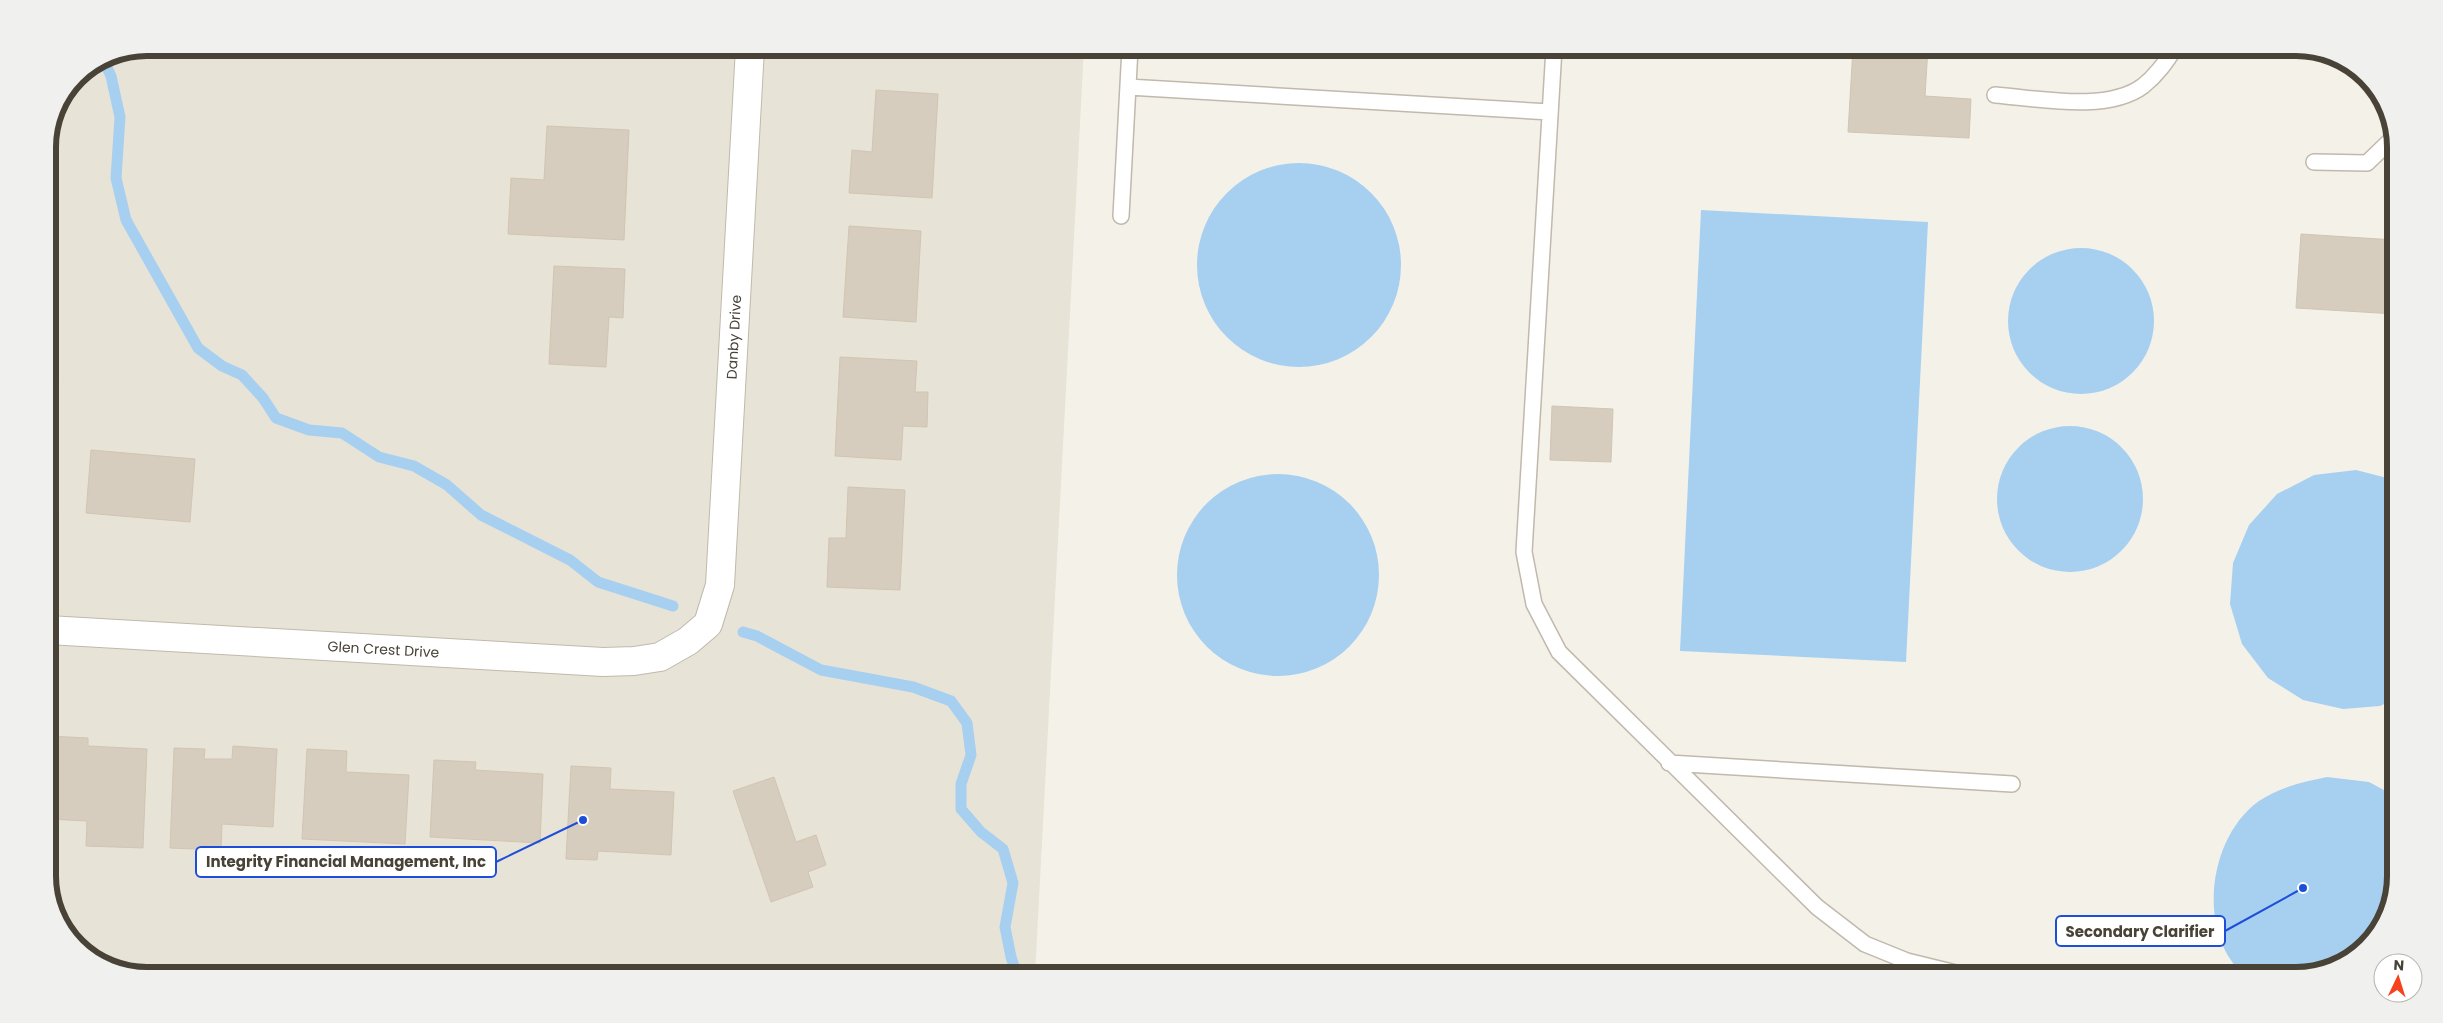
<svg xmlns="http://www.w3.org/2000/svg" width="2443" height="1023" viewBox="0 0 2443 1023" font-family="Poppins,sans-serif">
<rect width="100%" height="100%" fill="#f4f1e9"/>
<!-- residential -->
<path fill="#e8e3d7" d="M 147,48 L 1084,48 L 1035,975 L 147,975 L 109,968 L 68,936 L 48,883 L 48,141 L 58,103 L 77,77 L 109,55 Z"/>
<!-- water -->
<path fill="#a7d0f0" d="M1197 265a102 102 0 1 1 204 0a102 102 0 1 1-204 0Z
M 1701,210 L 1928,222 L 1906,662 L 1680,651 Z
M2008 321a73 73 0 1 1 146 0a73 73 0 1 1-146 0Z
M1997 499a73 73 0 1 1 146 0a73 73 0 1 1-146 0Z
M 2356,470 L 2395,480 L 2395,699 L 2380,706 L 2343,709 L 2303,700 L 2268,678 L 2242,644 L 2230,604 L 2233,563 L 2249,525 L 2277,494 L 2314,475 Z
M1177 575a101 101 0 1 1 202 0a101 101 0 1 1-202 0Z
M 2327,777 L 2369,782 L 2395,796 L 2395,876 L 2388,914 L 2351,959 L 2296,975 L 2244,975 C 2196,933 2208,837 2259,801 C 2280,787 2303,782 2327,777 Z"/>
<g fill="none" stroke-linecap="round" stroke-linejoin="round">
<!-- stream -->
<path stroke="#a7d0f0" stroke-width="11" d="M 103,59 L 111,76 L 120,117 L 116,178 L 126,220 L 198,348 L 222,366 L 242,375 L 263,398 L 276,418 L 309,430 L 342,433 L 379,457 L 414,466 L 447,485 L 481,515 L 570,560 L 598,582 L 673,606
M 743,632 L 757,636 L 821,670 L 913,687 L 951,701 L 967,723 L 971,755 L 961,784 L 961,809 L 981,832 L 1003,849 L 1013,883 L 1005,927 L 1011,957 L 1017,975"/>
</g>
<!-- building -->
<path fill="#d6cdbe" stroke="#d1c5b2" d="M 582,48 L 639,48 L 638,55 L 582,52 Z
M 879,48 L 940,48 L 940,56 L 879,53 Z
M 1853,48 L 1928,48 L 1925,96 L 1971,99 L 1969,138 L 1848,132 Z
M 876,90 L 938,94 L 932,198 L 849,193 L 852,150 L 872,152 Z
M 547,126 L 629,130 L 624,240 L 508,234 L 511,178 L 544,180 Z
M 849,226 L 921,231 L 916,322 L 843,317 Z
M 2301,234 L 2395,240 L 2395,314 L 2296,308 Z
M 554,266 L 625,269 L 623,318 L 609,317 L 606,367 L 549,364 Z
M 840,357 L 917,361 L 915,392 L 928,392 L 927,427 L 903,426 L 901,460 L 835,456 Z
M 1552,406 L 1613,409 L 1611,462 L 1550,460 Z
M 91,450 L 195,459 L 190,522 L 86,513 Z
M 848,487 L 905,490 L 900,590 L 827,587 L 829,538 L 846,538 Z
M 48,736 L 88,738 L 88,746 L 147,749 L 143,848 L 86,846 L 87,821 L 48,819 Z
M 233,746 L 277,749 L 273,827 L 222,824 L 221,850 L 170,848 L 174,748 L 205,749 L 204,759 L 232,759 Z
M 307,749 L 347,751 L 346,772 L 409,775 L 405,844 L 302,839 Z
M 434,760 L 476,762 L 475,770 L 543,774 L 540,843 L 430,837 Z
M 571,766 L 611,768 L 610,789 L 674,792 L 671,855 L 598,851 L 597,860 L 566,859 Z
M 774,777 L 796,842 L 816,835 L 826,865 L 808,872 L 813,887 L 771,902 L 733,791 Z"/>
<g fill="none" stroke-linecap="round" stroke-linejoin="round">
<defs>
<path id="service" d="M 1554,48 L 1524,552 L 1534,604 L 1559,652 L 1817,907 L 1865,944 L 1907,961 L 1964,975
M 1128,87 L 1550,112
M 1995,95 C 2037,98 2107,113 2143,86 C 2157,75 2166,62 2175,48
M 2314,162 L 2367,163 L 2394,137
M 1121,216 L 1130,48
M 1669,763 L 2012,784"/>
<g id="minor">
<path id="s1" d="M 48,630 L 603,662 L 634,661 L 660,657 L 688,641 L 708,624 L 720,585 L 750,48"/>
</g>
</defs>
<!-- service casing -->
<use href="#service" stroke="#c0b9ac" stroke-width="18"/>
<!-- minor casing -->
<use href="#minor" stroke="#c0b9ac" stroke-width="30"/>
<!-- service -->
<use href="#service" stroke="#fff" stroke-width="15"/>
<!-- minor -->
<use href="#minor" stroke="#fff" stroke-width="28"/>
</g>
<g text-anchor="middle" stroke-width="4.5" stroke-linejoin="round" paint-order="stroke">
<!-- street labels -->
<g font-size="14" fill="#484237" stroke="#fff">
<text dy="5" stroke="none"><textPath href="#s1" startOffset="961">Danby Drive</textPath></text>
<text dy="5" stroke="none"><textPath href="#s1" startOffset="336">Glen Crest Drive</textPath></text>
</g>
</g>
<!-- crop -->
<path d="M0 0H2443V1023H0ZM147 56H2296A91 91 0 0 1 2387 147V876A91 91 0 0 1 2296 967H147A91 91 0 0 1 56 876V147A91 91 0 0 1 147 56Z" fill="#f0f0ef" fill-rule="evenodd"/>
<path fill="none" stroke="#484237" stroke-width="6" d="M147 56H2296A91 91 0 0 1 2387 147V876A91 91 0 0 1 2296 967H147A91 91 0 0 1 56 876V147A91 91 0 0 1 147 56Z"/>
<!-- callouts -->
<path fill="none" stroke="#1d4ed8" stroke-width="2" d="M583 820L496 862M2303 888L2225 931"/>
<g fill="#1d4ed8" stroke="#fff" stroke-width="2">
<circle cx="583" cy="820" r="5"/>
<circle cx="2303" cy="888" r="5"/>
</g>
<g fill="#fff" stroke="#1d4ed8" stroke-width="2">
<rect x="196" y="847" width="300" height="30" rx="5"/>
<rect x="2056" y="916" width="169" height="30" rx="5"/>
</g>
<g font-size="15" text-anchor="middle" font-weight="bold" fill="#484237">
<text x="346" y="867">Integrity Financial Management, Inc</text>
<text x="2140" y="937">Secondary Clarifier</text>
</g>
<!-- north arrow -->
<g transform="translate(2398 978) rotate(4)"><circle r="24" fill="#ffffff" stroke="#b6b3af"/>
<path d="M0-4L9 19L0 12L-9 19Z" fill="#f7431d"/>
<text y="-8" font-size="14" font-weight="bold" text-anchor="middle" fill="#484237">N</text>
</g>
</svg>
